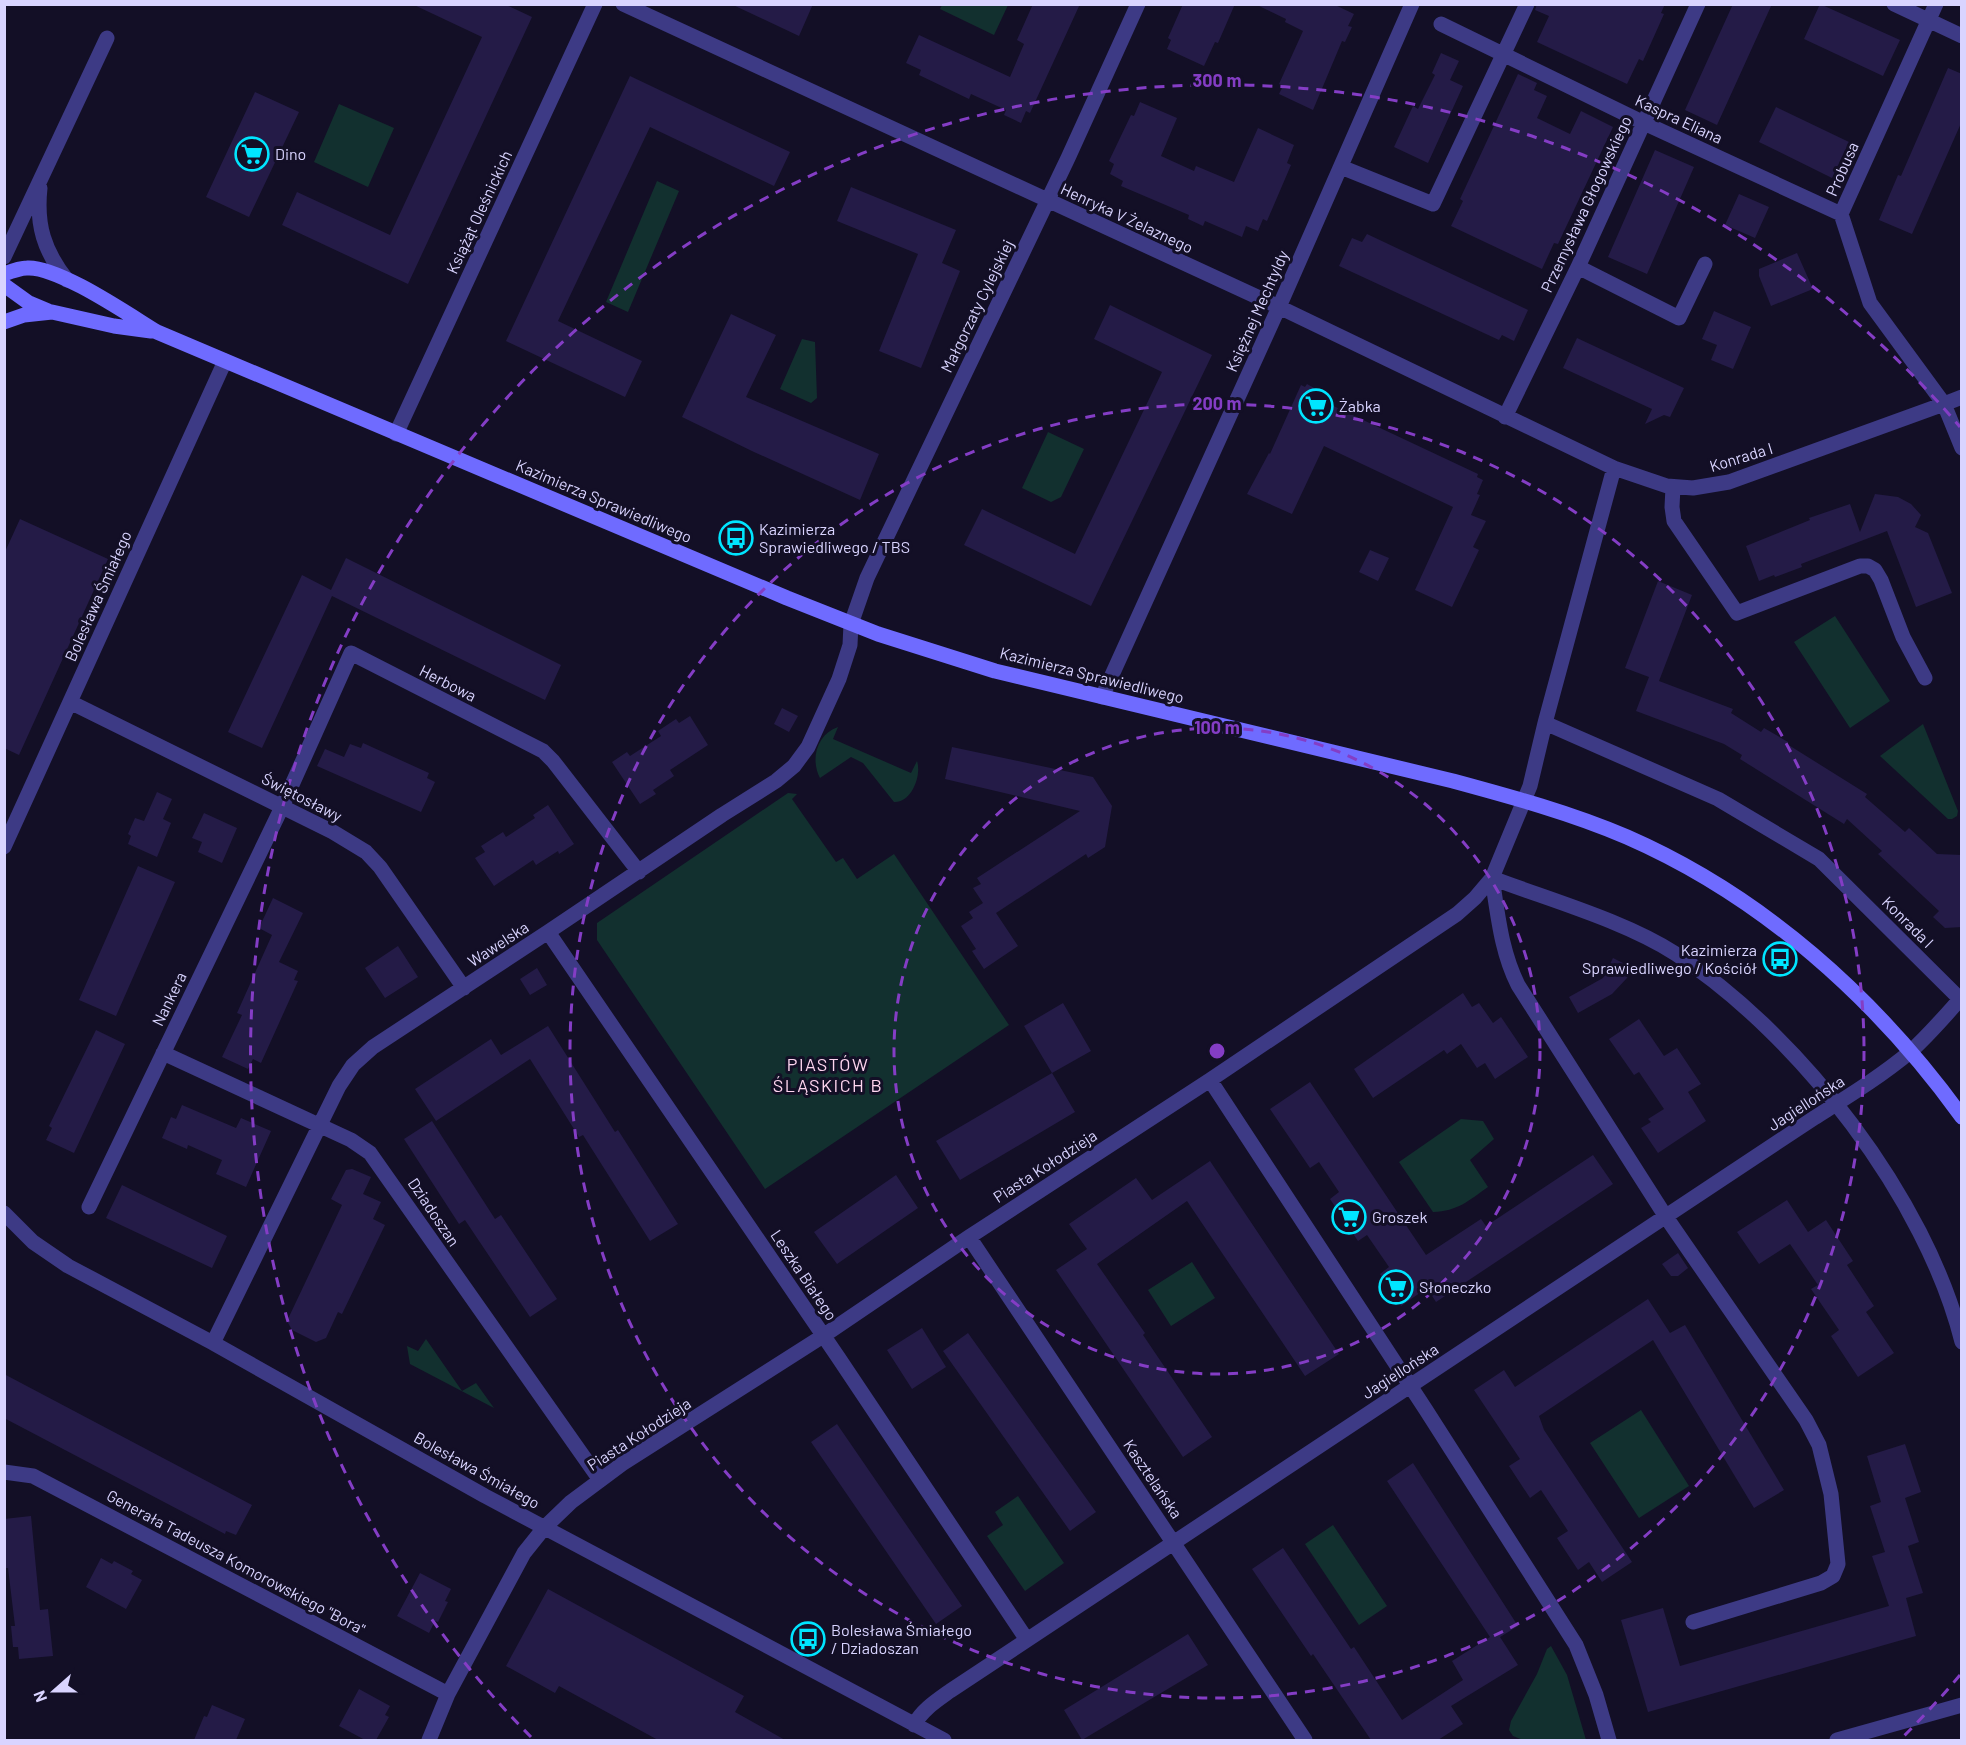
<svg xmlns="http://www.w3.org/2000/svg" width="1966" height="1745" viewBox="0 0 1966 1745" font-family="Barlow,sans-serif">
<rect width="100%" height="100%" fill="#130f26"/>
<!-- green -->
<path fill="#12302f" d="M 942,5 L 942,4 L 1008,5 L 994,35 L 940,9 Z
M 339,104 L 394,128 L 368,187 L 314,162 Z
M 657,181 L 679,191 L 628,312 L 606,302 Z
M 802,339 L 815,342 L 817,398 L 811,403 L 780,389 Z
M 1048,432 L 1084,449 L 1061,497 L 1051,502 L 1022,488 Z
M 1835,616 L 1890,701 L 1850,728 L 1794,642 Z
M 1923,724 L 1958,811 L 1957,816 L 1952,819 L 1948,819 L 1880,756 Z
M 838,727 L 833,739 L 911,773 L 917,761 C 922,776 911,803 894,802 L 863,763 L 851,757 L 820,778 C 810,759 817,734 838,727 Z
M 788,793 L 797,794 L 792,799 L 836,862 L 843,858 L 857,879 L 894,854 L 1009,1025 L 765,1189 L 597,940 L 597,923 Z
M 1461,1119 L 1483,1121 L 1494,1139 L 1470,1160 L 1488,1187 C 1468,1201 1458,1211 1433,1212 L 1399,1162 Z
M 1192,1262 L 1215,1298 L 1171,1326 L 1148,1290 Z
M 426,1339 L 462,1391 L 476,1383 L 494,1408 L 410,1364 L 407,1346 L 418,1351 Z
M 1641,1410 L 1689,1486 L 1639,1518 L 1590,1443 Z
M 1018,1496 L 1064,1563 L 1025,1591 L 987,1536 L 1003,1525 L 995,1512 Z
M 1333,1525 L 1387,1606 L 1359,1625 L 1305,1544 Z
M 1551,1646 L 1567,1675 L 1586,1740 L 1523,1740 L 1513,1736 L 1509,1730 L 1511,1721 L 1537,1674 L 1547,1649 Z"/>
<!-- building -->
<path fill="#241b47" d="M 412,4 L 504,4 L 532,17 L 408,284 L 282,225 L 297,192 L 390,235 L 482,37 Z
M 731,4 L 813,4 L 799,36 Z
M 1033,4 L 1080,4 L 1030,113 L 1026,111 L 1021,123 L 1004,115 L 1006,110 L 971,94 L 969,99 L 919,75 L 921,70 L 906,63 L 919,35 L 1010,77 L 1024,44 L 1017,40 Z
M 1183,4 L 1235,4 L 1218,43 L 1215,42 L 1204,66 L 1167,49 L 1171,40 L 1168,38 Z
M 1255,4 L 1333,4 L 1354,14 L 1348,26 L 1352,27 L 1345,42 L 1342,41 L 1313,110 L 1279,94 L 1283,86 L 1279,84 L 1303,31 L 1285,22 L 1286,19 Z
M 1537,4 L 1665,4 L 1661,13 L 1664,14 L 1643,61 L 1639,59 L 1627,84 L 1537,42 L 1549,16 L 1535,10 Z
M 1733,4 L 1772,4 L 1717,125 L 1685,110 Z
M 1820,4 L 1900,40 L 1883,76 L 1804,39 Z
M 1441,53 L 1459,61 L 1450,80 L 1463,86 L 1428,163 L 1394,147 L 1413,106 L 1418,109 L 1435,75 L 1432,73 Z
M 1948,68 L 1962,74 L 1962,121 L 1912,234 L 1879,220 L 1898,175 L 1901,176 Z
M 1518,74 L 1537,83 L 1534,90 L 1547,96 L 1537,118 L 1570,134 L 1581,111 L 1613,127 L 1558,244 L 1554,243 L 1542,269 L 1451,226 L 1463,201 L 1460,199 Z
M 630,76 L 790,152 L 774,186 L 650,127 L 558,321 L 642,361 L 625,397 L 506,341 Z
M 255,92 L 299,112 L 249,217 L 206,197 Z
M 1140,102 L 1177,118 L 1161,156 L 1194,171 L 1196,166 L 1234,182 L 1258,128 L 1294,145 L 1287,163 L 1291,165 L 1267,221 L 1263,219 L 1258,231 L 1246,226 L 1242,237 L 1205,221 L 1203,226 L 1188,219 L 1189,215 L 1121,186 L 1123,181 L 1110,174 L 1114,164 L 1109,161 L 1131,115 L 1134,116 Z
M 1776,107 L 1849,142 L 1832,178 L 1759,142 Z
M 1655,150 L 1694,167 L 1647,274 L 1608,257 Z
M 851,187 L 956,230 L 942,263 L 960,271 L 921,368 L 879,351 L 918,254 L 837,221 Z
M 1739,194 L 1769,207 L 1755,238 L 1725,225 Z
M 1367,234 L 1528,310 L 1514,341 L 1502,335 L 1499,340 L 1339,266 L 1352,238 L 1362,242 Z
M 1797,253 L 1813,289 L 1771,306 L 1759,276 L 1759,269 Z
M 1110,305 L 1212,355 L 1091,606 L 964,545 L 982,509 L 1075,554 L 1162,372 L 1094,339 Z
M 1714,311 L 1751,327 L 1733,369 L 1711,360 L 1717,345 L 1702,339 Z
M 731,314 L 776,335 L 746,397 L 879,454 L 860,500 L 754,452 L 682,417 Z
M 1577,338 L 1684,388 L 1670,417 L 1664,415 L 1645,424 L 1652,409 L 1563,368 Z
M 1307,384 L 1330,397 L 1327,403 L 1478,474 L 1477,477 L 1483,480 L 1477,494 L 1480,495 L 1471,515 L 1486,521 L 1473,547 L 1479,550 L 1452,607 L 1415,590 L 1453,507 L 1324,446 L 1292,514 L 1247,494 L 1269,453 L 1270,454 L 1301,385 L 1305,387 Z
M 1875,494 L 1898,497 L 1911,504 L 1921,515 L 1915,527 L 1928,533 L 1952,593 L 1916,607 L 1887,531 L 1801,564 L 1802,567 L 1775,577 L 1774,575 L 1759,581 L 1746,546 L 1810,520 L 1809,518 L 1850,504 L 1860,532 Z
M 20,519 L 108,559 L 19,755 L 4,748 L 4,554 Z
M 1370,550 L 1389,558 L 1378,581 L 1359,572 Z
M 346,558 L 561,665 L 545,700 L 332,596 L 262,748 L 228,732 L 302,575 L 331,590 Z
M 1658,581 L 1692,595 L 1659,681 L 1733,709 L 1731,713 L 1761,732 L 1764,728 L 1788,742 L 1787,744 L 1867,794 L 1865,797 L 1905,832 L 1909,828 L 1937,854 L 1962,855 L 1962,927 L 1945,928 L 1933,917 L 1939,911 L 1878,854 L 1882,851 L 1847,819 L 1844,824 L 1740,759 L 1742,755 L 1724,744 L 1636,711 L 1649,677 L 1625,668 Z
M 782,708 L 798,716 L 789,732 L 774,724 Z
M 690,716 L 708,745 L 670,770 L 674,776 L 653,790 L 656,794 L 640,804 L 612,762 L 627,752 L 630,756 L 661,736 L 658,731 L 676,719 L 679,723 Z
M 363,743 L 429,773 L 427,778 L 435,782 L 421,812 L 317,766 L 325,749 L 344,757 L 350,744 L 361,748 Z
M 952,747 L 1093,777 L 1112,806 L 1105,847 L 1088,858 L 1086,854 L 996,913 L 1018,946 L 984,969 L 972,951 L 976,949 L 961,926 L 973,918 L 969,912 L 983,903 L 973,888 L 981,884 L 977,878 L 1080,811 L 945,779 Z
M 157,792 L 172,799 L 163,819 L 171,823 L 157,857 L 128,844 L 131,836 L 128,834 L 135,818 L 144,821 Z
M 548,805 L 574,844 L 559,854 L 558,851 L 536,865 L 533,860 L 494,886 L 475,858 L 485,852 L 481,846 L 503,832 L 506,837 L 535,818 L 533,815 Z
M 204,813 L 237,828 L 222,863 L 198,852 L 202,842 L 192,838 Z
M 138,866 L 175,882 L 116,1016 L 79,1000 Z
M 273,898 L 303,913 L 279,962 L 298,971 L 294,980 L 298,981 L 261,1063 L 253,1059 L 248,1069 L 222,1057 L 242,1015 L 237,1013 L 272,935 L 259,928 Z
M 398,946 L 418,977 L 385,998 L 365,968 Z
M 1613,958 L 1633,968 L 1627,978 L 1612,994 L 1578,1013 L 1569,997 L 1603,978 Z
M 537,968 L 547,985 L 530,995 L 520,979 Z
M 1463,993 L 1472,1007 L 1479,1003 L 1493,1023 L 1501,1017 L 1528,1057 L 1495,1079 L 1485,1063 L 1477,1068 L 1461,1044 L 1447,1054 L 1444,1050 L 1373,1098 L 1354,1069 Z
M 1063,1003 L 1091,1051 L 1052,1073 L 1024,1026 Z
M 1639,1019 L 1664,1056 L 1677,1048 L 1701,1084 L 1688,1092 L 1706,1121 L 1658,1153 L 1641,1128 L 1651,1122 L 1648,1119 L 1664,1109 L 1639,1072 L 1634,1075 L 1609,1039 Z
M 548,1026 L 615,1132 L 618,1130 L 678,1224 L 650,1241 L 583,1135 L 579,1137 L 530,1059 L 436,1121 L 415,1089 L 491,1039 L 501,1055 Z
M 96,1030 L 125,1044 L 74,1153 L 46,1140 L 52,1128 L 49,1126 Z
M 1052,1073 L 1075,1112 L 960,1180 L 936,1141 Z
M 1310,1082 L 1426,1255 L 1481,1219 L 1486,1226 L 1593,1155 L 1613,1184 L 1436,1302 L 1427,1288 L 1401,1306 L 1380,1274 L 1389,1267 L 1367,1235 L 1358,1241 L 1330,1199 L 1339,1192 L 1319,1162 L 1310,1168 L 1270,1109 Z
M 182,1105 L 236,1128 L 241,1118 L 271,1131 L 246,1187 L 216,1174 L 222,1160 L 188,1145 L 187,1149 L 162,1138 L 171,1117 L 176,1119 Z
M 432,1121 L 495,1219 L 501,1215 L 557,1299 L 530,1317 L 465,1220 L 459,1224 L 404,1139 Z
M 1210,1161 L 1339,1354 L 1305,1376 L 1187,1201 L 1097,1264 L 1145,1333 L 1143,1335 L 1212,1437 L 1183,1457 L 1056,1270 L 1087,1249 L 1069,1224 L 1136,1178 L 1152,1200 Z
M 352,1169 L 371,1177 L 363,1194 L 381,1202 L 373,1219 L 385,1225 L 342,1314 L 338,1312 L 326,1338 L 316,1342 L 292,1330 L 287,1321 L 342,1205 L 331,1199 L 346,1170 Z
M 896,1175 L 918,1208 L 837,1264 L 814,1232 Z
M 122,1185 L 227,1236 L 212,1268 L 106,1218 Z
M 1787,1200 L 1808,1232 L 1826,1220 L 1853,1261 L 1847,1265 L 1874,1306 L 1866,1312 L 1894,1353 L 1858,1377 L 1831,1336 L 1839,1330 L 1811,1289 L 1818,1285 L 1790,1244 L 1759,1264 L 1737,1232 Z
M 1678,1253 L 1688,1268 L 1678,1276 L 1671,1276 L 1662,1264 Z
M 1648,1299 L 1670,1333 L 1685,1325 L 1784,1490 L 1754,1508 L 1653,1340 L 1539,1416 L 1544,1430 L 1632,1562 L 1602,1582 L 1589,1562 L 1578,1570 L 1557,1538 L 1568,1531 L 1541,1490 L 1530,1498 L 1509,1466 L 1520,1459 L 1474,1390 L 1504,1370 L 1515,1387 Z
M 922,1328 L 946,1367 L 912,1389 L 887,1350 Z
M 968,1333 L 1096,1512 L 1070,1531 L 943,1351 Z
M 4,1374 L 252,1505 L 236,1535 L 226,1531 L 225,1534 L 4,1418 Z
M 837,1424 L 962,1606 L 936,1624 L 811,1442 Z
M 1905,1444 L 1921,1492 L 1905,1498 L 1919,1542 L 1908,1546 L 1923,1593 L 1906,1598 L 1916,1636 L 1648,1712 L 1621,1620 L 1663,1608 L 1680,1666 L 1889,1606 L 1872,1556 L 1885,1552 L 1870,1506 L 1881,1502 L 1867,1456 Z
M 1413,1463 L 1518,1626 L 1500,1637 L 1518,1665 L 1451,1706 L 1463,1724 L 1438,1740 L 1371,1740 L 1313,1654 L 1311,1656 L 1252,1569 L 1283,1548 L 1351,1649 L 1354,1647 L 1402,1720 L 1463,1680 L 1452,1661 L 1490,1637 L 1387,1481 Z
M 31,1516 L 40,1610 L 48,1609 L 53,1656 L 19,1659 L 18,1647 L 13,1647 L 11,1626 L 15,1626 L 8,1568 L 4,1568 L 4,1519 Z
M 101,1558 L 112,1564 L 114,1561 L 133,1571 L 131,1574 L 142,1580 L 126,1609 L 86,1587 Z
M 420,1573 L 451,1589 L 445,1601 L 448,1602 L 438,1622 L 435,1621 L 429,1633 L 397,1616 Z
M 548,1589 L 744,1696 L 735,1712 L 785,1740 L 658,1740 L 559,1686 L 555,1693 L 506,1666 Z
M 1188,1634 L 1208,1665 L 1082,1740 L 1064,1710 Z
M 359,1689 L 390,1706 L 385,1715 L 389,1717 L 376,1740 L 365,1740 L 339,1726 Z
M 212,1705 L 245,1719 L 236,1740 L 194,1740 L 204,1716 L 207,1717 Z"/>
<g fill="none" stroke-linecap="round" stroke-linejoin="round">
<!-- street -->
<path stroke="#3d3a85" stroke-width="15" d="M 623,4 L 1279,307 L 1614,468
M 1894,4 L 1962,36
M 1936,4 L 1841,214 L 1870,303 L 1944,404 L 1962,397
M 1441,24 L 1644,123 L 1841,214
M 1341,167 L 1433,204 L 1527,4
M 40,188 C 36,225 44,251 67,280
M 4,257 L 107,38
M 1578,267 L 1679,318 L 1705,264
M 1505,417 L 1578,267 L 1698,4
M 396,434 L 595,4
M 1673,487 L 1672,507 L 1674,521 L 1737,613 L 1860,566 L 1868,566 L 1875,570 L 1881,580 L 1903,637 L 1925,678
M 1102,697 L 1279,307 L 1412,4
M 70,702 L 333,832 L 366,852 L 380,867 L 464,988
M 1545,723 L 1718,799 L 1819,859 L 1960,999
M 4,847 L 225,361
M 1492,878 C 1498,915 1501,951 1518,985 L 1666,1217 L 1806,1420 L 1819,1445 L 1831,1494 L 1838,1564 L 1833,1576 L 1821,1583 L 1693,1622
M 1492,878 C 1550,900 1625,921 1676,954 C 1800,1035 1926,1198 1962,1342
M 548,932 L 838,1357 L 1027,1640
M 163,1053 L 351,1140 L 370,1153 L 600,1480
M 1210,1080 L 1426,1410 L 1576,1645 L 1596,1695 L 1609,1740
M 89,1207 L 282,807 L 351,653 L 543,751 L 553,761 L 639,872
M 4,1213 L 33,1242 L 68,1266 L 213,1343 L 485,1496 L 944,1740
M 969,1237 L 1305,1740
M 213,1343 L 339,1086 L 353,1065 L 373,1047 L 548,932 L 722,815 L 776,781 L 794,766 L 808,747 L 839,679 L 850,645 L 851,624 L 867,578 L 1068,158 L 1138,4
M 4,1472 L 33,1476 L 448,1694
M 914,1725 C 922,1710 936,1701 950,1691 L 1814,1118 C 1847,1097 1880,1077 1910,1052 C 1929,1035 1945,1016 1962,997
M 429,1740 L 448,1694 L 524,1553 L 544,1528 L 571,1502 L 622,1464 L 823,1336 L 969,1237 L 1210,1080 L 1457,914 L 1475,898 L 1492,878 L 1530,786 L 1545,723 L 1614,468 L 1667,486 L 1693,488 L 1729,482 L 1944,404 L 1962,448
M 1837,1740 L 1962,1705"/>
<!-- secondary -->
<path stroke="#6f6bff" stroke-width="15" d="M 4,274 C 12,271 20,268 27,268 C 58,266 129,315 157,332 L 787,598 L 878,634 L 995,671 L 1453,781 C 1512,797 1571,813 1627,837 C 1762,896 1876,998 1962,1117
M 4,285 L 29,303 L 48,311
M 4,322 L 24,315 L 52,312 L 114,326 L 151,331"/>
</g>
<!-- distance rings -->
<g fill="none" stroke="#843dc5" stroke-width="3" stroke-dasharray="10 8">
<circle cx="1217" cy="1051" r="323"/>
<circle cx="1217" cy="1051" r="647"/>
<path d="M1960 1675A970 970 0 0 1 1903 1737M531 1737A970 970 0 1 1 1960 427"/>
</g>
<!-- icons -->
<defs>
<symbol id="supermarket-ring" viewBox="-11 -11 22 22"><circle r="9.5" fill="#130f26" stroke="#00e5ff" stroke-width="1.5"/><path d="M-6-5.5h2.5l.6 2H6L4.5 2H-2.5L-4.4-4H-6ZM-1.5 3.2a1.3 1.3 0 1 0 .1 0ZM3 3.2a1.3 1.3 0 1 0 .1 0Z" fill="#00e5ff"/></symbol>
<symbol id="bus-ring" viewBox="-11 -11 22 22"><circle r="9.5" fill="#130f26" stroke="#00e5ff" stroke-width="1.5"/><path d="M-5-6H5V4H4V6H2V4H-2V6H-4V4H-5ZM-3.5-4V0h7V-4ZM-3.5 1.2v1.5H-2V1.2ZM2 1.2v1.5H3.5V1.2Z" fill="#00e5ff"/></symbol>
</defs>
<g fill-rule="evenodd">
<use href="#supermarket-ring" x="233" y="135" width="38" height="38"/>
<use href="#supermarket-ring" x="1297" y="387" width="38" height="38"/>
<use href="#bus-ring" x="717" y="519" width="38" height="38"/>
<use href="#bus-ring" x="1761" y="940" width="38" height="38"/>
<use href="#supermarket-ring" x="1330" y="1198" width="38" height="38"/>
<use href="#supermarket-ring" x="1377" y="1268" width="38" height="38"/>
<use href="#bus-ring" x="789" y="1620" width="38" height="38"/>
</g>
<g text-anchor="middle" stroke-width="6" stroke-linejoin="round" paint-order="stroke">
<!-- street labels -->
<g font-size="16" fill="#d9d4ff" stroke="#130f26">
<text transform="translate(1679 119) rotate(25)" y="6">Kaspra Eliana</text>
<text transform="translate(1842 169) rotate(-66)" y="6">Probusa</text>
<text transform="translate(1586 204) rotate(-65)" y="6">Przemysława Głogowskiego</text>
<text transform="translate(479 212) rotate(-65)" y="6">Książąt Oleśnickich</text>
<text transform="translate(1127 218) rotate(25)" y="6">Henryka V Żelaznego</text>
<text transform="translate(977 306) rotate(-64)" y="6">Małgorzaty Cylejskiej</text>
<text transform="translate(1257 311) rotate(-66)" y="6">Księżnej Mechtyldy</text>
<text transform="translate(1741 457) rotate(-17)" y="6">Konrada I</text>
<text transform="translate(604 501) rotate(23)" y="6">Kazimierza Sprawiedliwego</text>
<text transform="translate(98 596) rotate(-66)" y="6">Bolesława Śmiałego</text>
<text transform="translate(1092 675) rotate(14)" y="6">Kazimierza Sprawiedliwego</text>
<text transform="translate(448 683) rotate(27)" y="6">Herbowa</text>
<text transform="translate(302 797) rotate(27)" y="6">Świętosławy</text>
<text transform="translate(1908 922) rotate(45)" y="6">Konrada I</text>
<text transform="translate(498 944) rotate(-33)" y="6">Wawelska</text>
<text transform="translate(169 999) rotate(-64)" y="6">Nankera</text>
<text transform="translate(1806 1103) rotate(-33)" y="6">Jagiellońska</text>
<text transform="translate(1045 1166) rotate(-33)" y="6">Piasta Kołodzieja</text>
<text transform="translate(434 1212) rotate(56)" y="6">Dziadoszan</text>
<text transform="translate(804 1275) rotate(56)" y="6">Leszka Białego</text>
<text transform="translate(1400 1371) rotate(-33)" y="6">Jagiellońska</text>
<text transform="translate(639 1434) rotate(-33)" y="6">Piasta Kołodzieja</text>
<text transform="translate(477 1470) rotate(29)" y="6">Bolesława Śmiałego</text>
<text transform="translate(1153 1479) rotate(56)" y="6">Kasztelańska</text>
<text transform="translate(236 1562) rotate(28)" y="6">Generała Tadeusza Komorowskiego "Bora"</text>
</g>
<!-- poi labels -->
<g font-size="16" fill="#d9d4ff" stroke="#130f26" text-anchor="start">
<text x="275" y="160">Dino</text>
<text x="1339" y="412">Żabka</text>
<text x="759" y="535">Kazimierza<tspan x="759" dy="18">Sprawiedliwego / TBS</tspan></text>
<text x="1757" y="956" text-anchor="end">Kazimierza<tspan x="1757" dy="18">Sprawiedliwego / Kościół</tspan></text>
<text x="1372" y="1223">Groszek</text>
<text x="1419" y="1293">Słoneczko</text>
<text x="831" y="1636">Bolesława Śmiałego<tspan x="831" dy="18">/ Dziadoszan</tspan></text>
</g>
<!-- neighbourhood labels -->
<g font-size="18" letter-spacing="1.5" fill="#ffd6f0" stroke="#130f26">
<text x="828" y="1071">PIASTÓW<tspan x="828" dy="21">ŚLĄSKICH B</tspan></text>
</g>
</g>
<circle cx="1217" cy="1051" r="9" fill="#843dc5" stroke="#130f26" stroke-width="3"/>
<g font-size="18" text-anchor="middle" font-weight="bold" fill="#843dc5" stroke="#130f26" stroke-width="6" stroke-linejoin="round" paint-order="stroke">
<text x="1217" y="87">300 m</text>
<text x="1217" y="410">200 m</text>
<text x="1217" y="734">100 m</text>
</g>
<!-- border -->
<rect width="1966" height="1745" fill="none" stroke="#d9d4ff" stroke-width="12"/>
<!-- north arrow -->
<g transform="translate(54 1691) rotate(249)" stroke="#130f26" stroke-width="4.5" paint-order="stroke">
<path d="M0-4.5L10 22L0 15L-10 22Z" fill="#d9d4ff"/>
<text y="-9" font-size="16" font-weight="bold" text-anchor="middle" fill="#d9d4ff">N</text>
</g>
</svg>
